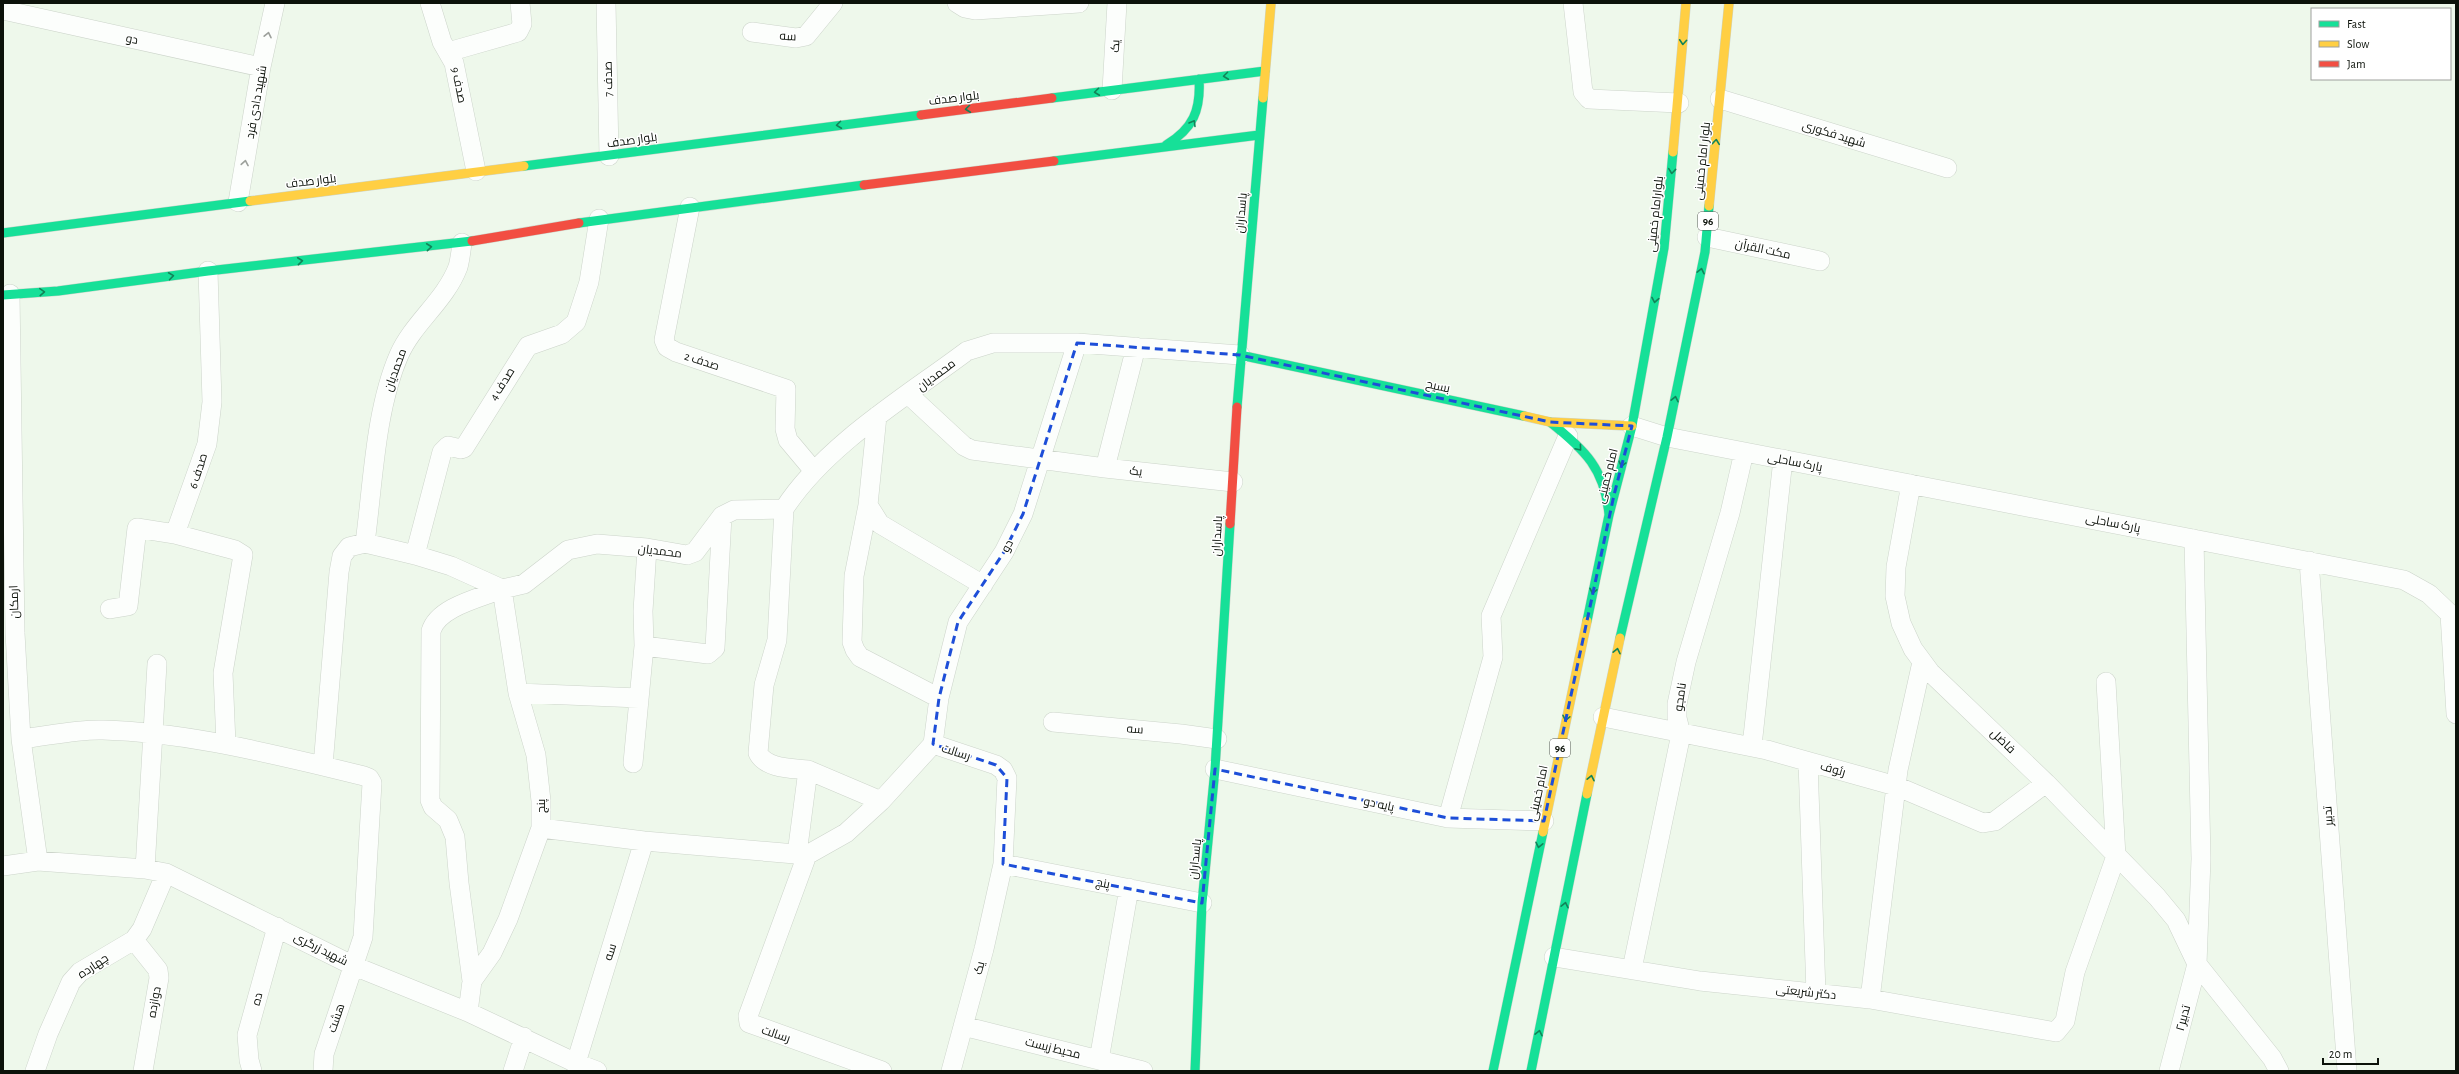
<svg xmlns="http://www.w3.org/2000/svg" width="2459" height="1074" viewBox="0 0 2459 1074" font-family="'Alegreya Sans',Cairo,sans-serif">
<rect width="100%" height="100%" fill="#eef8eb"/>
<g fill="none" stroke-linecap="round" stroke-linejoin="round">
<defs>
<path id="street" d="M 430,3 L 442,42 L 454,63 L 476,171
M 606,3 L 609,156
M 957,3 L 965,8 L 975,10 L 1079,3
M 1573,3 L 1583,92 L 1589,99 L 1679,103
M 3,10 L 261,67
M 752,32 L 796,38 L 806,36 L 833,3
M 448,52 L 518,32 L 522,24 L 520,3
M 1112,90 L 1117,3
M 1720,99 L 1947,168
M 238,202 L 261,67 L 275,3
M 690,207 L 664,340 L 667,347 L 676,352 L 786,389 L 785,429 L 788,440 L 814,471
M 1707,237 L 1820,261
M 10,294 L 15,633 L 21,739 L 38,861
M 909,395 L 964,446 L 972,450 L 1105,468 L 1233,482
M 877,416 L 868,505 L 880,524 L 983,585
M 1632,426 L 1667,437 L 2404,580 L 2429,594 L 2450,614 L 2456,714
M 1105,468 L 1136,347
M 1911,484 L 1896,567 L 1895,596 L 1901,623 L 1913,649 L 1930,672 L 2046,783 L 2157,897 L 2176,920 L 2197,964 L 2272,1058 L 2279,1071
M 868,505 L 854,576 L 852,642 L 855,650 L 860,657 L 939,698
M 784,509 L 777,640 L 764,685 L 758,753 C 766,769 792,768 808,770 L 797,854
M 175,534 L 235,550 L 243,555 L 223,673 L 226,744
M 365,543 C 373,484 375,410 399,355 C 413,323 445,301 458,267 C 460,260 461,251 462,243
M 415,555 L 442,452 L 448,446 L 461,449 L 464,448 L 528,346 L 562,334 L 576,322 L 589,282 L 599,219
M 2309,561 L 2347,1071
M 110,609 L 128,606 L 137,528 L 175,534 L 207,444 L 212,402 L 208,271
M 644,646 L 708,654 L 715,648 L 722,516
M 518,693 L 639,698
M 1603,717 L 1767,750 L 1896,786 L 1983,823 L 1995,821 L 2046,783
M 1053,722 L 1181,734 L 1217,739
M 21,739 C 48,736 77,729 103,730 C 178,732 251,749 323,766 L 339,572 L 342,556 L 349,547 L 365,543 L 415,555 L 451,566 L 502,589 L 524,584 L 568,550 L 597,544 L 647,548 L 687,555 L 695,552 L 722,516 L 734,510 L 784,509 C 825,445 907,396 967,351 L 993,343 L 1077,343 L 1240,355
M 933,744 L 939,698 L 958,622 L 1004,552 L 1023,514 L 1077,343
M 1752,746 L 1783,459
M 1808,762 L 1816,993
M 633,763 L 644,646 L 643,611 L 647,548
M 1215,769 L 1448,818 L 1544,821
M 808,770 L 881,801
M 1448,818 L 1493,657 L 1491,616 L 1568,436
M 541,828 L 644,841 L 807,855 L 846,833 L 881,801 L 933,744 L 996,765 L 1003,770 L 1007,778 L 1003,864 L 984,949 L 951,1071
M 807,855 L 748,1016 L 749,1023 L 882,1071
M 1003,864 L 1202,903
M 3,866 L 38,861 L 145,869 L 166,873 L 354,966 L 468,1012 L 576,1063 L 597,1071
M 145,869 L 157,664
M 134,940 L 158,970 L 159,978 L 143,1071
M 1554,957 L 1700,981 L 1870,999 L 2056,1032 L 2065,1021 L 2075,972 L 2116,856 L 2106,682
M 1632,969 L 1681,734 L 1677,718 L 1677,704 L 1686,662 L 1730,513 L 1744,452
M 1870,999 L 1898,770 L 1922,662
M 468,1012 L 472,981 L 492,953 L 508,919 L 541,828 L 541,801 L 536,755 L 518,693 L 502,589 C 480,598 438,607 431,631 L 430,800 L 433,807 L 448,820 L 455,837 L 459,883 L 472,981
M 963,1026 L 1143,1071
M 1099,1060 L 1129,888
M 35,1071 L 48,1034 L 71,982 L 80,972 L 134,940 L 142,929 L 166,873
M 252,1071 L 249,1060 L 247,1035 L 277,927
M 323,1071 L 324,1054 L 363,937 L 372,783 L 369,778 L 364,776 L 323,766
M 513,1071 L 524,1037
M 577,1071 L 576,1063 L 644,841
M 2169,1071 L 2197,964 L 2201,859 L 2194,539"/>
<path id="fast" d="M 1052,98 L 1265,71
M 1166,145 C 1193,129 1201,110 1199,79
M 1054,161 L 1259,135
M 524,166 L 921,115
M 579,223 L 864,185
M 3,233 L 250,201
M 3,295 L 58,291 L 208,271 L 472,241
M 1240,355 L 1524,416
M 1237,407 L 1263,98
M 1550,422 C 1585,450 1605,469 1609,515
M 1587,621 L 1609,515 L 1632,426 L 1664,248 L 1673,152
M 1620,638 L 1667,437 L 1705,252 L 1709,206
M 1195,1071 L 1202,903 L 1215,769 L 1230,524
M 1493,1071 L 1543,832
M 1531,1071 L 1587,794"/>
<path id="slow" d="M 1263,98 L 1271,3
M 1673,152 L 1686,3
M 250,201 L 524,166
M 1709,206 L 1729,3
M 1524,416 L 1550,422 L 1632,426
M 1587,794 L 1620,638
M 1543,832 L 1587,621"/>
<path id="jam" d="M 921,115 L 1052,98
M 864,185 L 1054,161
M 472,241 L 579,223
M 1230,524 L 1237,407"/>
</defs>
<!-- street casing -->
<use href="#street" stroke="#ccd4ca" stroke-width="20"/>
<!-- fast casing -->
<use href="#fast" stroke="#ccd4ca" stroke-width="10"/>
<!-- slow casing -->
<use href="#slow" stroke="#ccd4ca" stroke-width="10"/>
<!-- jam casing -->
<use href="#jam" stroke="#ccd4ca" stroke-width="10"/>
<!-- street -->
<use href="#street" stroke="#fcfefc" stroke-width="19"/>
<!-- fast -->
<use href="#fast" stroke="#16e098" stroke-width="9"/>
<!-- slow -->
<use href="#slow" stroke="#ffcf43" stroke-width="9"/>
<!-- jam -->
<use href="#jam" stroke="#f24e42" stroke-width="9"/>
</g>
<!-- one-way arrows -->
<defs><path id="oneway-chevron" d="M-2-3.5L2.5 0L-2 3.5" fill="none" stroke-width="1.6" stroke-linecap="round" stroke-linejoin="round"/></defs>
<g stroke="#9ca09b">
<use href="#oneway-chevron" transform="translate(268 35) rotate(-78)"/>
<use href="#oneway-chevron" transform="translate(245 163) rotate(-80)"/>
</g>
<g stroke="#128358">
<use href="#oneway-chevron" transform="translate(1683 42) rotate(94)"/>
<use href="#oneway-chevron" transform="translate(1226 76) rotate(173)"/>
<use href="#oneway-chevron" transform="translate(1097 92) rotate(173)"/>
<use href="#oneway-chevron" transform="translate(968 109) rotate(173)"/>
<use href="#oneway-chevron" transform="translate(1193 123) rotate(-59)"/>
<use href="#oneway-chevron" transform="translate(839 125) rotate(173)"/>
<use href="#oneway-chevron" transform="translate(1716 142) rotate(-84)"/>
<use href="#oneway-chevron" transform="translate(1672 171) rotate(96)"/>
<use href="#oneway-chevron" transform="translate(429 247) rotate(-6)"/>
<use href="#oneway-chevron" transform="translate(300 261) rotate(-6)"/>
<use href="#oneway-chevron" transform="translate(1701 271) rotate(-78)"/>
<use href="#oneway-chevron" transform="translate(171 276) rotate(-8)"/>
<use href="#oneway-chevron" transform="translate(42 292) rotate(-3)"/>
<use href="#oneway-chevron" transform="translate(1655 300) rotate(100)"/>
<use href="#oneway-chevron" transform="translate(1675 399) rotate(-78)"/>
<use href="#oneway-chevron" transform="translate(1579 448) rotate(50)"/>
<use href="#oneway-chevron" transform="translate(1622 464) rotate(105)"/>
<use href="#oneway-chevron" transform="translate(1593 591) rotate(102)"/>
<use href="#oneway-chevron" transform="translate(1617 651) rotate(-78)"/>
<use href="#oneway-chevron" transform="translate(1566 718) rotate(102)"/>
<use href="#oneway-chevron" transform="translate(1591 778) rotate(-78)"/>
<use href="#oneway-chevron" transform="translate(1539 845) rotate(102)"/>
<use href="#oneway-chevron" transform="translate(1565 905) rotate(-78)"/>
<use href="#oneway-chevron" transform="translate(1539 1033) rotate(-78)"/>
</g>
<!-- marked area -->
<path fill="none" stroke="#1d4ed8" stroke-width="3" stroke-dasharray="8 5" stroke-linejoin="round" d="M 1077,343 L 1240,355 L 1550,422 L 1632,426 L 1614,495 L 1544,821 L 1448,818 L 1215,769 L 1202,903 L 1003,864 L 1007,778 L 996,765 L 933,744 L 939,698 L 958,622 L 1004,552 L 1023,514 Z"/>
<g text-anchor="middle" stroke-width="3" stroke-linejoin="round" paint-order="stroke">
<!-- shield labels -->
<g fill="#fff" stroke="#555954" stroke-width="1">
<rect x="1698" y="212" width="20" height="18" rx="3"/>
<rect x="1550" y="739" width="20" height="18" rx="3"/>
</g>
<g font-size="11" font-weight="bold" fill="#0c120a">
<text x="1708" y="225">96</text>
<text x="1560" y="752">96</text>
</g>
<!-- street labels -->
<g font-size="12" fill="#0c120a" stroke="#fff">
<text transform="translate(788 36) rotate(3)" y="4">سه</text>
<text transform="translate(132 39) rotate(11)" y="4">دو</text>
<text transform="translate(1115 46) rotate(-87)" y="4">یک</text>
<text transform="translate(608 79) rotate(-91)" y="4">صدف 7</text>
<text transform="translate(459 85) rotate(78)" y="4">صدف 9</text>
<text transform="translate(954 98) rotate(-7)" y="4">بلوار صدف</text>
<text transform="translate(256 102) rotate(-80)" y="4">شهید دادی فرد</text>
<text transform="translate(1834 134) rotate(17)" y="4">شهید فکوری</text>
<text transform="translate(632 140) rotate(-8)" y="4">بلوار صدف</text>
<text transform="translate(1702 161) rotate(-84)" y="4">بلوار امام خمینی</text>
<text transform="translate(311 181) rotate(-7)" y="4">بلوار صدف</text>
<text transform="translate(1241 213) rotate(-85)" y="4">پاسداران</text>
<text transform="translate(1655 214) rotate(-84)" y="4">بلوارامام خمینی</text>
<text transform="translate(1763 249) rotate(12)" y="4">مکت القرآن</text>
<text transform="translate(702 361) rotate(18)" y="4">صدف 2</text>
<text transform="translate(395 370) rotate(-70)" y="4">محمدیان</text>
<text transform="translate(936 375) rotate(-37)" y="4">محمدیان</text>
<text transform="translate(502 384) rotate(-58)" y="4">صدف 4</text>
<text transform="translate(1438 386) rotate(12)" y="4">بسیح</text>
<text transform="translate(1795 462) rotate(11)" y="4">پارک ساحلی</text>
<text transform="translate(198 471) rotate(-72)" y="4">صدف 6</text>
<text transform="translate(1136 471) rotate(6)" y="4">یک</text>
<text transform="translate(1607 476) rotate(-76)" y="4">امام خمینی</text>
<text transform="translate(2113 523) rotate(11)" y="4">پارک ساحلی</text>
<text transform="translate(1217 536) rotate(-87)" y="4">پاسداران</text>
<text transform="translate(1007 546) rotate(-62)" y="4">دو</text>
<text transform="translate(660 551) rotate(7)" y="4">محمدیان</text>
<text transform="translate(14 602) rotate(-92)" y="4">ارمکان</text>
<text transform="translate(1680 697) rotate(-82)" y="4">نامجو</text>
<text transform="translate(1135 729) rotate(5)" y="4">سه</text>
<text transform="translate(2003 741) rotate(44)" y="4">فاضل</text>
<text transform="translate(956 752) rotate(18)" y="4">رسالت</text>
<text transform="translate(1833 769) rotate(16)" y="4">رئوف</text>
<text transform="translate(1538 793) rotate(-78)" y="4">امام خمینی</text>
<text transform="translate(1379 804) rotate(12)" y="4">پایه دو</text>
<text transform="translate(541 806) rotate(-91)" y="4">پنج</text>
<text transform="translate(2328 816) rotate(-94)" y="4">تدبیر</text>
<text transform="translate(1195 859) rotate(-84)" y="4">پاسداران</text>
<text transform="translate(1103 883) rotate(11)" y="4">پنج</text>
<text transform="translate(321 949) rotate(27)" y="4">شهید زرگری</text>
<text transform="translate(610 952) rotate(-73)" y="4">سه</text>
<text transform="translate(93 966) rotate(-34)" y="4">چهارده</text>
<text transform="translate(979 968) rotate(-75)" y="4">یک</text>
<text transform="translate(1806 992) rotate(6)" y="4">دکتر شریعتی</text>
<text transform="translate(257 999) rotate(-75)" y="4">ده</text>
<text transform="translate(154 1002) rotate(-80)" y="4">دوازده</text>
<text transform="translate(336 1018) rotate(-71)" y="4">هشت</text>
<text transform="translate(2183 1018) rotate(-75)" y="4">تدبیر۲</text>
<text transform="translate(776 1034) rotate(19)" y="4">رسالت</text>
<text transform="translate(1053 1048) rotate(14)" y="4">محیط زیست</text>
</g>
</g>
<!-- border -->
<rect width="2459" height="1074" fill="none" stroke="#0c120a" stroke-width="8"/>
<!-- legend -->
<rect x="2311" y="8" width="140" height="72" fill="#ffffff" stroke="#9ea09d"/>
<rect x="2319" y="21" width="20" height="6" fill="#16e098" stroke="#9ea09d"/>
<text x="2347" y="28" font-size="12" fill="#0c120a">Fast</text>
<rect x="2319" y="41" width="20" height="6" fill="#ffcf43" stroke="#9ea09d"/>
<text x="2347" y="48" font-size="12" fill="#0c120a">Slow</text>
<rect x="2319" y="61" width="20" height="6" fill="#f24e42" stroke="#9ea09d"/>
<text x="2347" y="68" font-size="12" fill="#0c120a">Jam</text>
<!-- scale -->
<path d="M2323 1058v6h55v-6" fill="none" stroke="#0c120a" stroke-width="2"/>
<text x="2329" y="1058" font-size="12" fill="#0c120a" stroke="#ffffff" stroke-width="3" paint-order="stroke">20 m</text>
</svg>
